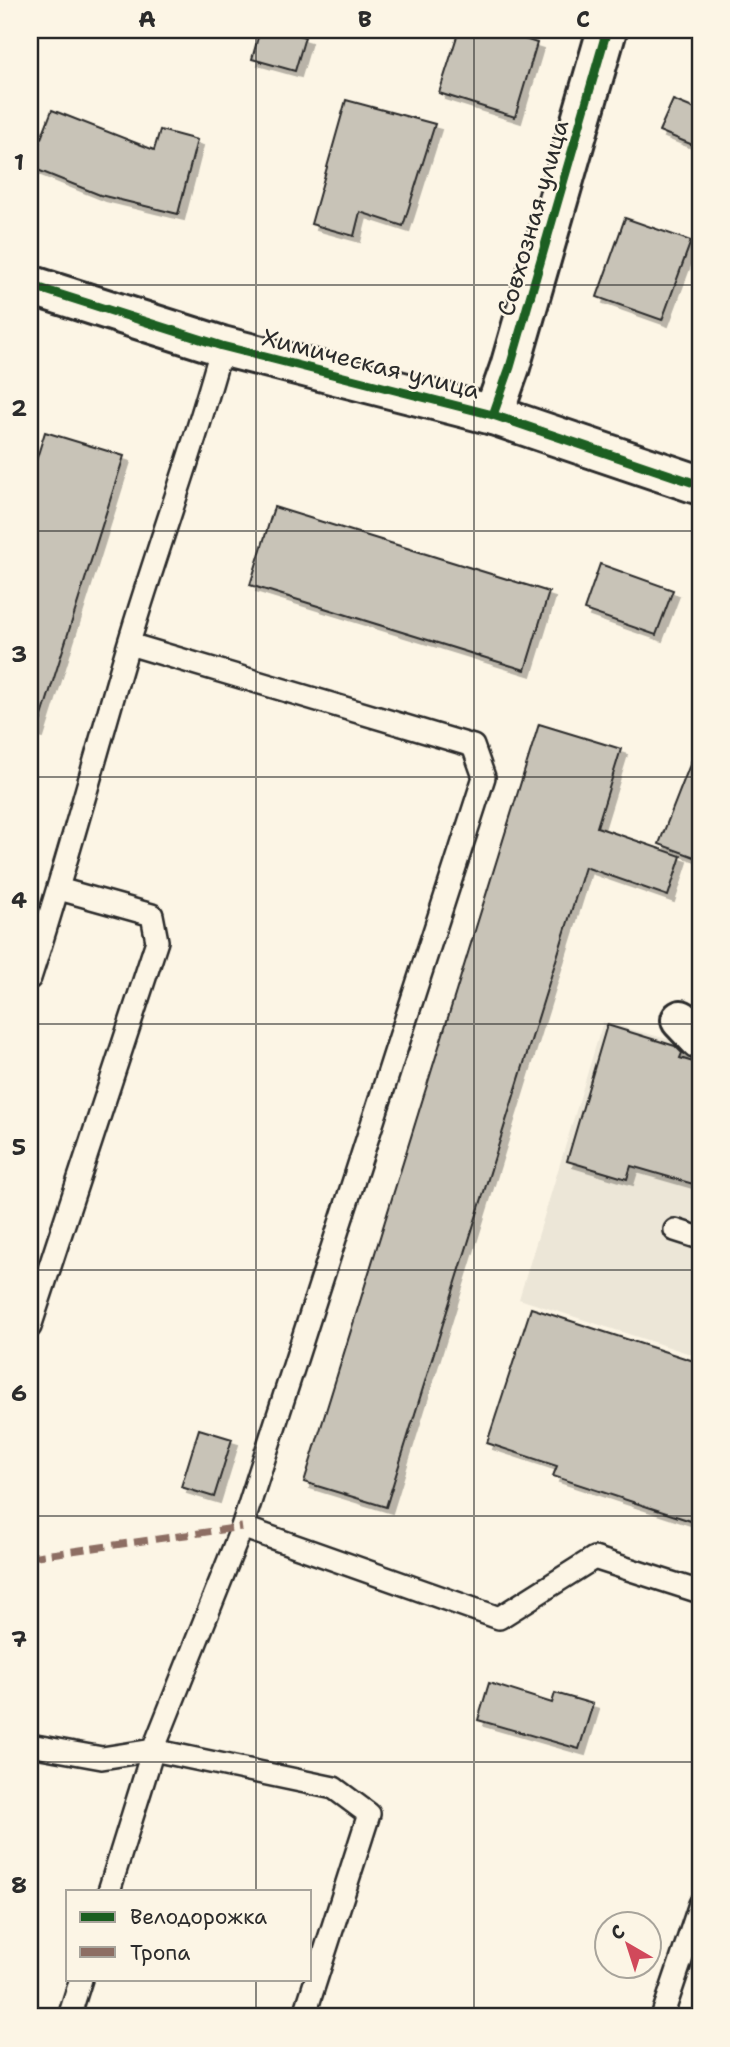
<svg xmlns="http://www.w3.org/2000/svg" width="730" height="2047" viewBox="0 0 730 2047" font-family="'Shantell Sans',sans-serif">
<defs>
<filter id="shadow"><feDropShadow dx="6" dy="6" stdDeviation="0" flood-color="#0004"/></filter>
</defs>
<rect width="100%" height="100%" fill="#fcf5e5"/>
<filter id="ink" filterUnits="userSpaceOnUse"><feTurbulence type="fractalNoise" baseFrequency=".0143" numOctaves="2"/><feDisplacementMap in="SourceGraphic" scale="14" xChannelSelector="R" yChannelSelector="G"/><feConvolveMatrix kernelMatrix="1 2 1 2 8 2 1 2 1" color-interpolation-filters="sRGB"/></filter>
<g filter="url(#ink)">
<!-- built -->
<path fill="#ece6d7" d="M 603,1022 L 690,1045 L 700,1057 L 700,1357 L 519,1299 Z"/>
<!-- building -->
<path fill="#c8c3b7" stroke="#2b2b2b" stroke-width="2" filter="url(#shadow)" d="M 260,30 L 281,30 L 305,37 L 295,71 L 252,59 Z
M 459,30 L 496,30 L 537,43 L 515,117 L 439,93 Z
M 346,100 L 435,124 L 403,226 L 360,212 L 354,236 L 311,224 Z
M 673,100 L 700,111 L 700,148 L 659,131 Z
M 52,110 L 154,150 L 160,130 L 197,140 L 178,214 L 100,195 L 30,167 Z
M 625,218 L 691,241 L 662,320 L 597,297 Z
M 45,432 L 124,456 L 37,732 L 30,731 L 30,480 Z
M 274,507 L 549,592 L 525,670 L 250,585 Z
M 600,564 L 673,590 L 656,635 L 584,610 Z
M 539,724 L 621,749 L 597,827 L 681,856 L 668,896 L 585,867 L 386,1507 L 304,1482 Z
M 698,744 L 700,745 L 700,859 L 659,844 Z
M 607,1025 L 675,1046 L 682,1053 L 680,1058 L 700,1064 L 700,1186 L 631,1166 L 627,1179 L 567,1161 Z
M 531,1308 L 700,1363 L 700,1524 L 553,1476 L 557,1466 L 487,1443 Z
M 199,1429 L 232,1439 L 214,1497 L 181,1487 Z
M 489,1683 L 552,1703 L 555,1693 L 593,1704 L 579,1749 L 478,1720 Z"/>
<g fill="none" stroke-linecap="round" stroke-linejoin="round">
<defs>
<path id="service" d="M 129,644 L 473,746 L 484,777 L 242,1527
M 30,978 C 66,868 95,757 128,646 C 158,545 195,447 222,346
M 675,1230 L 700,1238
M 30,1327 L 157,941 L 152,915 L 59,889
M 30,1745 L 102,1758 L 153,1750 L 334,1788 L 369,1814 L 304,2017
M 109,1891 L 153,1750 L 242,1527 L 499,1618 L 594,1558 L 700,1592
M 69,2017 L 81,1979
M 662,2017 L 700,1904"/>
<path id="minor" d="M 493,415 L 510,367 L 607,30
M 681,1020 L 700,1040"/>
<path id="tertiary" d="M 30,285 L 222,346 L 493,415 L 700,485"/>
</defs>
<!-- service casing -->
<use href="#service" stroke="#2b2b2b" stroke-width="26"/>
<!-- minor casing -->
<use href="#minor" stroke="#2b2b2b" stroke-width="44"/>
<!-- tertiary casing -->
<use href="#tertiary" stroke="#2b2b2b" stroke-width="44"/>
<!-- service -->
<use href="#service" stroke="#fcf5e5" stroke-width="21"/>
<!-- minor -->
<use href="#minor" stroke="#fcf5e5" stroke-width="38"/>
<!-- tertiary -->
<use href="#tertiary" stroke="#fcf5e5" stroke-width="38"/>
<!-- quiet -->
<path stroke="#8d6e63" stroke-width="7" stroke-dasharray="14 7" stroke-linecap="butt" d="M 30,1557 L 242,1527"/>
<defs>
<path id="cycleway" d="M 30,285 L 222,346 L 493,415 L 700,485
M 493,415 L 510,367 L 607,30"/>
</defs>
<!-- cycleway casing -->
<use href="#cycleway" stroke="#fcf5e5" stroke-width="13"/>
<!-- cycleway -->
<use href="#cycleway" stroke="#1b5e20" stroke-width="9"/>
</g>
</g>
<!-- grid -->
<path fill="none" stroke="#2b2b2b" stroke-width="2" stroke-opacity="0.55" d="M 256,30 L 256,1891M 474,30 L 474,2017M 30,285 L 700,285M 30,531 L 700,531M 30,777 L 700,777M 30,1024 L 700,1024M 30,1270 L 700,1270M 30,1516 L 700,1516M 30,1762 L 700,1762M 256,1979 L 256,2017"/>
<g text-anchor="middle" stroke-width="5" stroke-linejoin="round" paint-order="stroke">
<!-- street labels -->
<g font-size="24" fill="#2b2b2b" stroke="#fcf5e5">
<text transform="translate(533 218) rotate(-74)" y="8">Совхозная улица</text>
<text transform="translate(371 364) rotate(14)" y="8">Химическая улица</text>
</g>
</g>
<!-- margin -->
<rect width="730" height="2047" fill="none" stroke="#fcf5e5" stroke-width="77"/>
<!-- legend -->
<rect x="66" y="1890" width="245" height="91" fill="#fcf5e5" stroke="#a8a49b" stroke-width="2"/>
<rect x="80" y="1912" width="35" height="10" fill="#1b5e20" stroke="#a8a49b" stroke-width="2"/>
<text x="130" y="1924" font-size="21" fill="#2b2b2b">Велодорожка</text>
<rect x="80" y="1947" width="35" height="10" fill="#8d6e63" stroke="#a8a49b" stroke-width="2"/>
<text x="130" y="1960" font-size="21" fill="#2b2b2b">Тропа</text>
<!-- north arrow -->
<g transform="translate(628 1945) rotate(321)"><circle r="33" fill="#fcf5e5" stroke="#a8a49b" stroke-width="2"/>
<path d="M0-5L12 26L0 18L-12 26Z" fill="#d1495b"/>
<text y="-10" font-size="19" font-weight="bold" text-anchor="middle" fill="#2b2b2b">С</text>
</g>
<rect x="38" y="38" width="654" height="1970" fill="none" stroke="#2b2b2b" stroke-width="2.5"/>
<g font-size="23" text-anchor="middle" font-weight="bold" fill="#2b2b2b">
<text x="147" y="27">A</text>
<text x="365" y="27">B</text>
<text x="583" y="27">C</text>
<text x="19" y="170">1</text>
<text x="19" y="416">2</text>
<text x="19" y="662">3</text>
<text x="19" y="908">4</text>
<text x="19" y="1155">5</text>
<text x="19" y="1401">6</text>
<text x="19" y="1647">7</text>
<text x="19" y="1893">8</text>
</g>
</svg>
